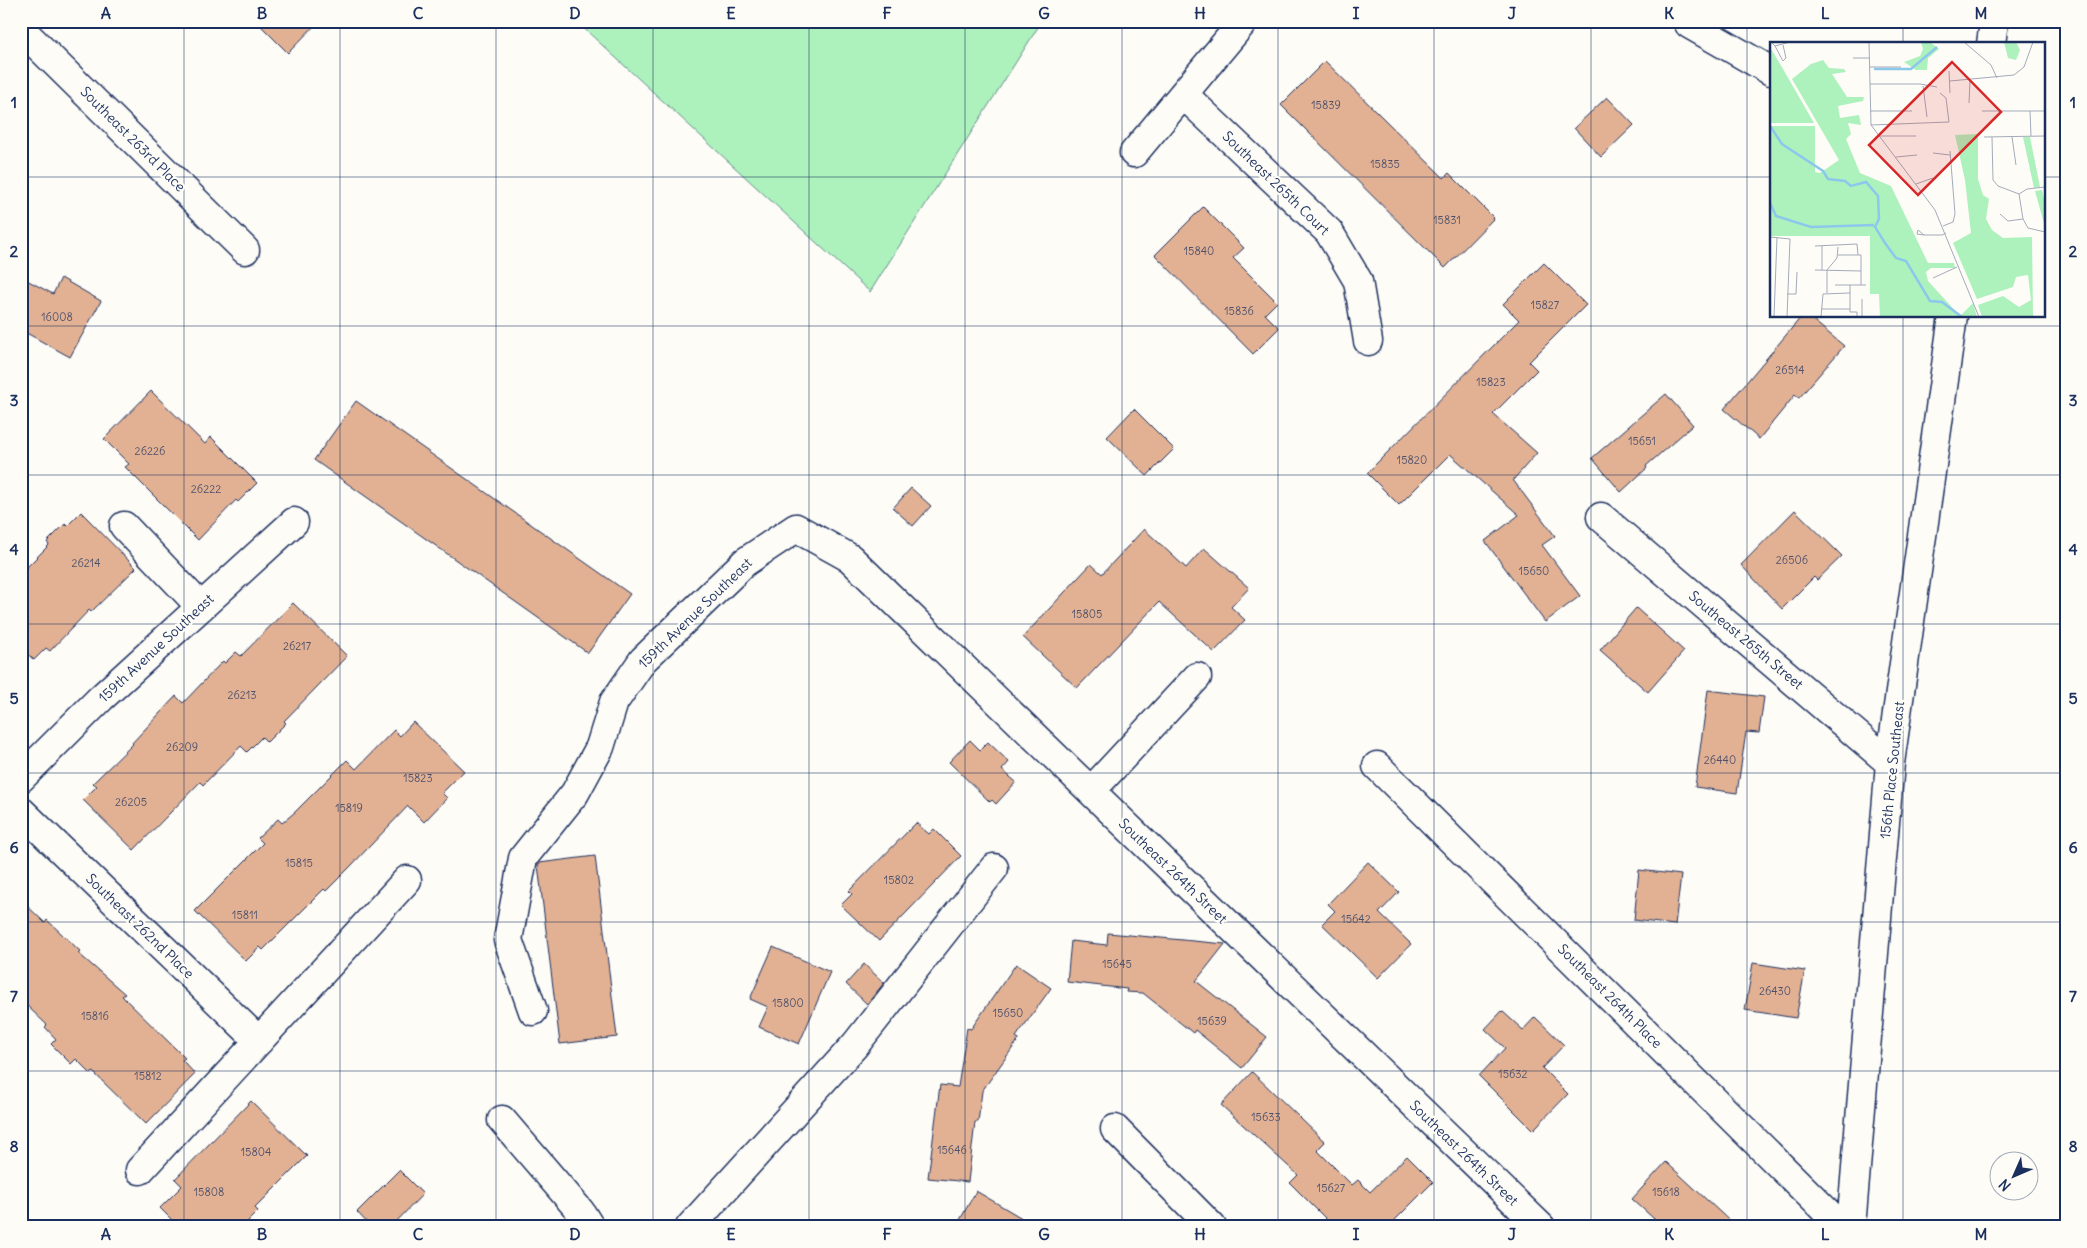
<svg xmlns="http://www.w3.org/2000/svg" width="2087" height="1248" viewBox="0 0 2087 1248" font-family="Delius,sans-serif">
<rect width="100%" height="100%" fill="#fdfcf7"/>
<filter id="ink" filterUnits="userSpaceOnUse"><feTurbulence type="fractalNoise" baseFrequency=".02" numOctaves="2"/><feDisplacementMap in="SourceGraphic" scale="10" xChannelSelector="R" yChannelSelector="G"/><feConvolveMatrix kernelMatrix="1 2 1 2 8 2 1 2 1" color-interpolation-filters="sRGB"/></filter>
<g filter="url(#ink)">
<!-- green -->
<path fill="#adf1bc" stroke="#64908d" d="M 576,21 L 1042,21 L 870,292 Z"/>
<!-- building -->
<path fill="#e2b193" stroke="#1b2f5e" d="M 256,21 L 319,21 L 288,53 Z
M 1325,61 L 1444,178 L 1449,173 L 1494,218 L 1445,268 L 1281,105 Z
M 1607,97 L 1634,125 L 1601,157 L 1574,128 Z
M 1203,207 L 1244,248 L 1233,258 L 1277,302 L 1265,314 L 1279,328 L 1253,354 L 1155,255 Z
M 1544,263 L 1586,305 L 1529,362 L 1537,370 L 1493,414 L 1537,453 L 1513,480 L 1555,536 L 1542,545 L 1580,596 L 1545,622 L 1485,541 L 1519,515 L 1450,454 L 1399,505 L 1367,473 L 1519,320 L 1503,304 Z
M 21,277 L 53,294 L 61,278 L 101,301 L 70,357 L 21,330 Z
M 1802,316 L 1808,316 L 1844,346 L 1799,398 L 1795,395 L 1759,439 L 1724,409 Z
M 151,391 L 205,444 L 211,437 L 257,483 L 238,502 L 236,500 L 198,540 L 125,467 L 129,464 L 104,439 Z
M 1666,394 L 1693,425 L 1646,466 L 1647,468 L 1621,492 L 1592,458 Z
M 356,401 L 630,594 L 588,653 L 314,460 Z
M 1134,409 L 1174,449 L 1147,476 L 1107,437 Z
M 911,488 L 931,506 L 913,526 L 893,508 Z
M 1795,510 L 1842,556 L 1817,580 L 1814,577 L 1782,609 L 1741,565 Z
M 81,512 L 136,568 L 91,612 L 89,610 L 50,651 L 46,648 L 34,660 L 21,648 L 21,573 L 49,545 L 47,542 L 65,524 L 67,526 Z
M 1144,529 L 1186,568 L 1204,548 L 1249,588 L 1231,607 L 1245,620 L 1214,652 L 1159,602 L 1077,688 L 1023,637 L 1091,564 L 1102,574 Z
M 293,603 L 347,656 L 284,721 L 286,723 L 267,742 L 262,737 L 247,752 L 241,746 L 203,785 L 200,782 L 134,850 L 83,800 L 97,786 L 93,783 L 133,744 L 132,743 L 176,696 L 183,703 L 223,661 L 225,663 L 236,652 L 241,656 Z
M 1636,608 L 1684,651 L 1648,692 L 1600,650 Z
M 1708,690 L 1764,697 L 1759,733 L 1746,732 L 1737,793 L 1695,787 Z
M 413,722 L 464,771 L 442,793 L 447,798 L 424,822 L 408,806 L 349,868 L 326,891 L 324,889 L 263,950 L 260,947 L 246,961 L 195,911 L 263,843 L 258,838 L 278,819 L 282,823 L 295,812 L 347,760 L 356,769 L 394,730 L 400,736 Z
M 970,740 L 980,750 L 988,742 L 1009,762 L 1002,770 L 1016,782 L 996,804 L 992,800 L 990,802 L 949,762 Z
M 916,823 L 929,834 L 934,829 L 961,856 L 879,941 L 841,905 L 852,894 L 849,891 Z
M 595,856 L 617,1037 L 560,1044 L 538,865 L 539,863 Z
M 1368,862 L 1399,892 L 1379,913 L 1411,944 L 1378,978 L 1322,924 L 1335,911 L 1328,904 Z
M 1639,870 L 1681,875 L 1675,925 L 1634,920 Z
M 21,900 L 45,923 L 47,920 L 80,951 L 78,953 L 125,994 L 122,996 L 185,1058 L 182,1060 L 195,1074 L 146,1124 L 93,1072 L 91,1074 L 76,1059 L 71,1064 L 51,1044 L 56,1039 L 45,1027 L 47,1025 L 21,1000 Z
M 1108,933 L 1225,944 L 1196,981 L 1267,1037 L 1242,1068 L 1195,1030 L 1193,1033 L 1143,993 L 1126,992 L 1127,989 L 1067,982 L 1071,941 L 1107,945 Z
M 773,947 L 830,972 L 799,1044 L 759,1027 L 768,1007 L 750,999 Z
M 1753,963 L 1805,971 L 1796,1018 L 1745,1010 Z
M 864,964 L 884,983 L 867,1004 L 846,984 Z
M 1016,964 L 1051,988 L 1016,1037 L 1019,1039 L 982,1091 L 978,1122 L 975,1122 L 968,1182 L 928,1178 L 940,1085 L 958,1087 L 967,1028 L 971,1029 Z
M 1502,1011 L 1523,1030 L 1535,1017 L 1564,1045 L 1542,1068 L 1568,1094 L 1533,1130 L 1479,1076 L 1505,1048 L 1485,1029 Z
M 1252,1072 L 1325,1142 L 1317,1150 L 1352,1185 L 1358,1180 L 1370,1192 L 1407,1156 L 1433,1182 L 1388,1227 L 1334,1227 L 1290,1183 L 1298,1175 L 1221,1105 Z
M 251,1101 L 307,1156 L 255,1208 L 258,1211 L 242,1227 L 179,1227 L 160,1208 L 182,1186 L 175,1179 Z
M 1666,1162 L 1736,1227 L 1663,1227 L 1632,1199 Z
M 399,1170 L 423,1194 L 391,1227 L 371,1227 L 357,1212 Z
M 976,1191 L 1037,1227 L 956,1227 Z"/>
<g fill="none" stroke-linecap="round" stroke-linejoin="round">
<defs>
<path id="minor" d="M 1689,24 L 1771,71
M 21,29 L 245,250
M 1991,44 L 1994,21
M 1183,94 L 1329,232 L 1358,281 L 1368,341
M 1134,153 L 1244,21
M 1601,517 L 1890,763
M 124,526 L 201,607
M 1377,766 L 1842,1227
M 21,778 L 101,698 L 294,522
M 1091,791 L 1197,677
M 21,811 L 259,1041
M 533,1011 L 508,940 L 523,858 L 575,793 L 600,747 L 614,702 L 643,660 L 745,562 L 796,528 L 850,558 L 1541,1227
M 502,1120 L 580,1211 L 590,1227
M 1115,1129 L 1212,1227
M 140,1170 L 407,880
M 690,1227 L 855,1045 L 994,868
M 1851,1227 L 1890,763 L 1953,316"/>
</defs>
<!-- minor casing -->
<use href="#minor" stroke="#1b2f5e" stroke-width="31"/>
<!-- minor -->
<use href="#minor" stroke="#fdfcf7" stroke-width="28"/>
</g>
</g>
<!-- grid -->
<path fill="none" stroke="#1b2f5e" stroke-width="1" stroke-opacity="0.55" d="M 184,21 L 184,1227M 340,21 L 340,1227M 496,21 L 496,1227M 653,21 L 653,1227M 809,21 L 809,1227M 965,21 L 965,1227M 1122,21 L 1122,1227M 1278,21 L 1278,1227M 1434,21 L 1434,1227M 1591,21 L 1591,1227M 1747,21 L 1747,1227M 1903,21 L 1903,44M 21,177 L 1771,177M 2043,177 L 2066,177M 1903,316 L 1903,1227M 21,326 L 2066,326M 21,475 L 2066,475M 21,624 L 2066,624M 21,773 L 2066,773M 21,922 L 2066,922M 21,1071 L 2066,1071"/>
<g text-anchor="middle" stroke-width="4.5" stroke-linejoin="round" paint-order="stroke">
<!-- number labels -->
<g font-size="11" fill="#4d506b">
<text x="1326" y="109">15839</text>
<text x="1385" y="168">15835</text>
<text x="1447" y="224">15831</text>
<text x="1199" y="255">15840</text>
<text x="1545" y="309">15827</text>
<text x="1239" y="315">15836</text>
<text x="57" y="321">16008</text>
<text x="1790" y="374">26514</text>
<text x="1491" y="386">15823</text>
<text x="1642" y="445">15651</text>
<text x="150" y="455">26226</text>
<text x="1412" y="464">15820</text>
<text x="206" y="493">26222</text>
<text x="1792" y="564">26506</text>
<text x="86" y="567">26214</text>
<text x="1534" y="575">15650</text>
<text x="1087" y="618">15805</text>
<text x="297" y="650">26217</text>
<text x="242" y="699">26213</text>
<text x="182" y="751">26209</text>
<text x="1720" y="764">26440</text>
<text x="418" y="782">15823</text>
<text x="131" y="806">26205</text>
<text x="349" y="812">15819</text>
<text x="299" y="867">15815</text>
<text x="899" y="884">15802</text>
<text x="245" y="919">15811</text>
<text x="1356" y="923">15642</text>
<text x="1117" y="968">15645</text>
<text x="1775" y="995">26430</text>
<text x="788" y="1007">15800</text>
<text x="1008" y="1017">15650</text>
<text x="95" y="1020">15816</text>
<text x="1212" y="1025">15639</text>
<text x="1513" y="1078">15632</text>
<text x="148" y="1080">15812</text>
<text x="1266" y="1121">15633</text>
<text x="952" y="1154">15646</text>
<text x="256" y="1156">15804</text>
<text x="1331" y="1192">15627</text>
<text x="209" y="1196">15808</text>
<text x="1666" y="1196">15618</text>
</g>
<!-- street labels -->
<g font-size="14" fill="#1b2f5e" stroke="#fdfcf7">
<text transform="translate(133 139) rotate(45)" y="5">Southeast 263rd Place</text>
<text transform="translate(1276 183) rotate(44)" y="5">Southeast 265th Court</text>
<text transform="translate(695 613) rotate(-44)" y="5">159th Avenue Southeast</text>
<text transform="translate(1746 640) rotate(40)" y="5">Southeast 265th Street</text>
<text transform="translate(156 648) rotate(-43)" y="5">159th Avenue Southeast</text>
<text transform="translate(1892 770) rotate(-84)" y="5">156th Place Southeast</text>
<text transform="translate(1173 871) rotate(44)" y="5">Southeast 264th Street</text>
<text transform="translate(140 926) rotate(44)" y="5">Southeast 262nd Place</text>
<text transform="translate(1610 996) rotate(45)" y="5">Southeast 264th Place</text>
<text transform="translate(1464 1153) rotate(44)" y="5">Southeast 264th Street</text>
</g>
</g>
<!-- overview -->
<g transform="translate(1770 42)">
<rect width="275" height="275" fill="#fdfcf7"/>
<path d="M 151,0 L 160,0 L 169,7 L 158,16 L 157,28 L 146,28 L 134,20 L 150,14 L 153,7 ZM 234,0 L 246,0 L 250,8 L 246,18 L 238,16 ZM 0,5 L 13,27 L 44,81 L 0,81 ZM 53,18 L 59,26 L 74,27 L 76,30 L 62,32 L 77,55 L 94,55 L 93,59 L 68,64 L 70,76 L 89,73 L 91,83 L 78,81 L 81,92 L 76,97 L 90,131 L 121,144 L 158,221 L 184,221 L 185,226 L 161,226 L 156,230 L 158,239 L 190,274 L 203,261 L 207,275 L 110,275 L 109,252 L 100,252 L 100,194 L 0,194 L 0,84 L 45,84 L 45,130 L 50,131 L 69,118 L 22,37 L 41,22 ZM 208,92 L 208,137 L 213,153 L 219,157 L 216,177 L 222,188 L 233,196 L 262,195 L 263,275 L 212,275 L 208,263 L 233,254 L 249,265 L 261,258 L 258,233 L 246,235 L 243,245 L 207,257 L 183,201 L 201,191 L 195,138 L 185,93 ZM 253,95 L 260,95 L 270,145 L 264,146 ZM 272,148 L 275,162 L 275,185 L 265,149 Z" fill="#adf1bc"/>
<path fill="none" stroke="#8cc8ec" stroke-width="2.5" d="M 104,27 L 141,27 L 167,5M 0,84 L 12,102 L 53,129 L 58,137 L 75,139 L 81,144 L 96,140 L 108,154 L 109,177 L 105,185 L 115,201 L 126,216 L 136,219 L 160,259 L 172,260 L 192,275M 0,161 L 6,174 L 41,185 L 104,183"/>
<path fill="none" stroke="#a3aaba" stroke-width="1" d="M 1,0 L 5,4 L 20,0M 99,0 L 101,83 L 165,168 L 209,275M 165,0 L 185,0M 194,0 L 221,23 L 227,36M 5,4 L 13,19 L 16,16 L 13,3M 83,16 L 100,16M 100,25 L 131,25M 179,29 L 180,51M 180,39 L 244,33 L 254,25 L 263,0M 100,42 L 150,42 L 167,45M 153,44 L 157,75M 199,61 L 200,38M 100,69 L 142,69M 212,69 L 275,69M 260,69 L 261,94M 101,83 L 179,80 L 176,56 L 170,51M 109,94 L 146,94M 214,95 L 275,94M 222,95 L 223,138 L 228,144 L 249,152 L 253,177 L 258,186 L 275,190M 242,95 L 246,123M 163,111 L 180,113M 126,115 L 147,113M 146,142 L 163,136M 249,152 L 257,147 L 275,145M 230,172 L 238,179 L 253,177M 173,184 L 183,180 L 185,172 L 180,109M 154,193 L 148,188 L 147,192 L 154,193 L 172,193 L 176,191M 0,195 L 20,197 L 17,275M 45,204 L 87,202 L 88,213M 68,213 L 91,213 L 91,243M 45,228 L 91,229M 52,228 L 52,204M 163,236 L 187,225M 65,243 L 96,243M 80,243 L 80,270 L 87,270 L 87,275M 57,251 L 57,228 L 67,216 L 68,205M 17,252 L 26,252 L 27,230M 51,267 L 80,267M 4,275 L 7,195M 51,275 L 53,252 L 80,251M 92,275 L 92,257"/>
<path fill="#d62828" fill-opacity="0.15" stroke="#d62828" stroke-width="2.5" d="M 182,20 L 231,70 L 148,153 L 99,103 Z"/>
<rect width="275" height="275" fill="none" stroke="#1b2f5e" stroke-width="2.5"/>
</g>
<!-- margin -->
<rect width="2087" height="1248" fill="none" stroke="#fdfcf7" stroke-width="55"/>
<!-- north arrow -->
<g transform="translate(2014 1176) rotate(225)"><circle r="24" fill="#fdfcf7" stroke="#a3aaba"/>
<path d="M0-4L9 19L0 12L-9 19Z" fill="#1b2f5e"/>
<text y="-8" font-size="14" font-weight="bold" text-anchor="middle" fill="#1b2f5e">N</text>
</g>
<rect x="28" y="28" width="2032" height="1192" fill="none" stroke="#1b2f5e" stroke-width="2"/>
<g font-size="16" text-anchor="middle" font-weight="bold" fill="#1b2f5e">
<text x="106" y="19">A</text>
<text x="262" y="19">B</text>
<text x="418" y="19">C</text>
<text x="575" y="19">D</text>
<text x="731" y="19">E</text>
<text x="887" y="19">F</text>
<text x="1044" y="19">G</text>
<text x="1200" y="19">H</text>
<text x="1356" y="19">I</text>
<text x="1512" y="19">J</text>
<text x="1669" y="19">K</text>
<text x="1825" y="19">L</text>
<text x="1981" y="19">M</text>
<text x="14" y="108">1</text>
<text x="2073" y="108">1</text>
<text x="14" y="257">2</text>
<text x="2073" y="257">2</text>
<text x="14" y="406">3</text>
<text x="2073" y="406">3</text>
<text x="14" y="555">4</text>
<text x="2073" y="555">4</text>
<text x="14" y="704">5</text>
<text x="2073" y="704">5</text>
<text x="14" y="853">6</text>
<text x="2073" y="853">6</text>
<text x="14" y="1002">7</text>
<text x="2073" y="1002">7</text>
<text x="14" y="1152">8</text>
<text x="2073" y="1152">8</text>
<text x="106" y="1240">A</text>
<text x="262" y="1240">B</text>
<text x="418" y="1240">C</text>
<text x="575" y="1240">D</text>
<text x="731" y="1240">E</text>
<text x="887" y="1240">F</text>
<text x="1044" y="1240">G</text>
<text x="1200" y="1240">H</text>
<text x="1356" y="1240">I</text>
<text x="1512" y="1240">J</text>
<text x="1669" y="1240">K</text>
<text x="1825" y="1240">L</text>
<text x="1981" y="1240">M</text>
</g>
</svg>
